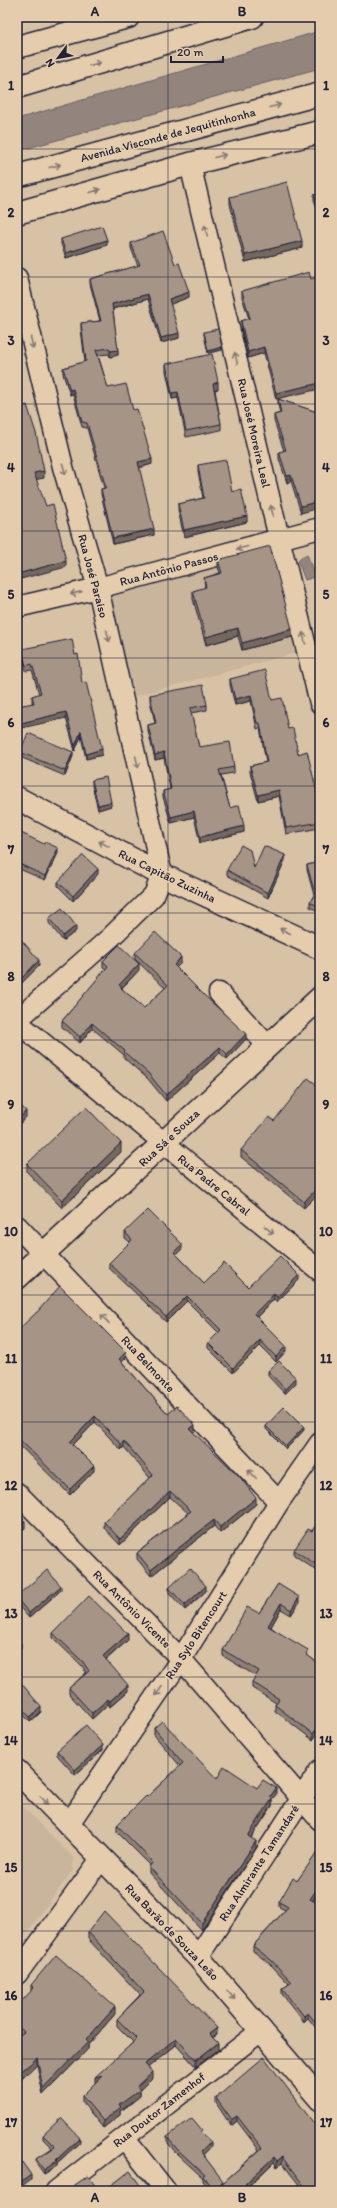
<svg xmlns="http://www.w3.org/2000/svg" width="337" height="2208" viewBox="0 0 337 2208" font-family="Itim,sans-serif">
<rect width="100%" height="100%" fill="#d8c2a5"/>
<filter id="ink" filterUnits="userSpaceOnUse"><feTurbulence type="fractalNoise" baseFrequency=".025" numOctaves="2"/><feDisplacementMap in="SourceGraphic" scale="8" xChannelSelector="R" yChannelSelector="G"/><feConvolveMatrix kernelMatrix="1 2 1 2 8 2 1 2 1" color-interpolation-filters="sRGB"/></filter>
<g filter="url(#ink)">
<!-- built -->
<path fill="#c9b49c" d="M 270,552 L 296,653 L 131,697 L 110,595 Z
M 17,1801 L 73,1857 L 73,1870 L 17,1946 Z"/>
<!-- water -->
<path fill="#93857d" stroke="#665d63" d="M 320,31 L 320,68 L 17,151 L 17,119 Z
M 307,554 L 315,577 L 305,580 L 298,562 L 301,557 Z"/>
<g fill="none" stroke-linecap="round" stroke-linejoin="round">
<defs>
<path id="minor" d="M 190,164 L 279,538 L 320,703
M 17,278 L 63,467 L 98,588 L 162,875 L 154,895 L 111,937 L 17,1020
M 17,607 L 98,588 L 320,528
M 219,993 L 268,1046
M 17,1022 L 320,1271
M 17,1226 L 279,1502
M 17,1493 L 181,1659 L 320,1820
M 68,1825 L 181,1659 L 279,1502 L 320,1443
M 198,1957 L 320,1770
M 17,1974 L 101,1859
M 124,2138 L 166,2191
M 56,2191 L 262,2030"/>
<path id="tertiary" d="M 17,47 L 128,17
M 17,213 L 190,164 L 320,132
M 17,1278 L 320,998"/>
<path id="secondary" d="M 17,798 L 162,875 L 320,948
M 17,1771 L 198,1957 L 320,2099"/>
<path id="primary" d="M 17,87 L 252,17
M 17,176 L 320,94"/>
</defs>
<!-- minor casing -->
<use href="#minor" stroke="#22223b" stroke-width="23"/>
<!-- tertiary casing -->
<use href="#tertiary" stroke="#22223b" stroke-width="25"/>
<!-- secondary casing -->
<use href="#secondary" stroke="#22223b" stroke-width="25"/>
<!-- primary casing -->
<use href="#primary" stroke="#22223b" stroke-width="25"/>
<!-- minor -->
<use href="#minor" stroke="#e4ccac" stroke-width="20"/>
<!-- tertiary -->
<use href="#tertiary" stroke="#e4ccac" stroke-width="22"/>
<!-- secondary -->
<use href="#secondary" stroke="#e4ccac" stroke-width="22"/>
<!-- primary -->
<use href="#primary" stroke="#e4ccac" stroke-width="22"/>
</g>
<!-- wall -->
<path fill="#8f8074" stroke="#22223b" d="M 320,193 L 320,215 L 314,200 L 314,195 Z
M 230,197 L 302,248 L 245,262 L 230,204 Z
M 61,239 L 107,245 L 66,258 L 61,244 Z
M 131,243 L 175,264 L 189,297 L 170,304 L 179,338 L 161,343 L 148,299 L 113,309 L 118,355 L 110,357 L 109,354 L 98,355 L 108,388 L 133,410 L 152,464 L 139,468 L 154,535 L 113,544 L 101,494 L 101,489 L 104,488 L 87,428 L 82,427 L 73,394 L 70,395 L 63,374 L 63,368 L 85,362 L 81,329 L 81,323 L 100,321 L 90,284 L 90,279 L 138,266 L 131,248 Z
M 311,279 L 276,399 L 264,353 L 248,358 L 241,327 L 241,321 L 249,319 L 242,297 L 242,291 Z
M 204,332 L 222,350 L 208,353 L 204,335 Z
M 166,364 L 218,389 L 215,390 L 221,424 L 221,430 L 186,437 L 178,398 L 172,399 L 166,371 Z
M 278,399 L 320,413 L 301,513 L 291,481 L 287,483 L 279,459 L 279,452 L 284,451 L 274,421 L 274,415 L 280,413 L 278,405 Z
M 198,465 L 232,492 L 247,522 L 184,537 L 178,510 L 178,504 L 203,498 L 198,471 Z
M 218,560 L 292,637 L 242,650 L 238,636 L 206,645 L 193,599 L 193,591 L 205,588 L 204,578 L 220,573 L 218,567 Z
M 22,649 L 75,655 L 82,683 L 102,755 L 86,759 L 81,736 L 75,751 L 66,718 L 32,703 L 32,696 L 39,694 L 32,670 L 26,671 L 22,654 Z
M 230,679 L 272,700 L 288,729 L 320,805 L 320,828 L 286,834 L 279,796 L 258,801 L 250,772 L 250,766 L 266,762 L 260,728 L 257,729 L 251,701 L 235,705 L 230,685 Z
M 150,695 L 207,705 L 207,710 L 191,713 L 199,747 L 234,767 L 234,773 L 221,775 L 230,808 L 244,832 L 200,843 L 194,817 L 171,823 L 163,797 L 163,791 L 170,789 L 164,758 L 155,760 L 148,731 L 148,725 L 155,723 L 150,701 Z
M 20,752 L 73,756 L 65,776 L 20,757 Z
M 92,780 L 111,806 L 98,810 L 92,785 Z
M 17,831 L 58,853 L 45,880 L 17,868 Z
M 285,860 L 268,898 L 227,875 L 227,870 L 254,868 Z
M 320,862 L 320,912 L 310,907 L 310,902 L 314,895 L 307,870 L 307,865 Z
M 98,874 L 73,901 L 58,886 L 58,882 Z
M 49,918 L 76,931 L 63,941 L 49,923 Z
M 17,935 L 39,966 L 20,985 L 17,983 Z
M 135,953 L 181,963 L 176,968 L 246,1039 L 227,1059 L 220,1053 L 166,1101 L 148,1079 L 124,1058 L 124,1055 L 92,1028 L 80,1043 L 62,1027 L 62,1021 L 106,969 L 103,967 L 103,961 L 139,970 L 122,988 L 122,989 L 144,1008 L 165,988 L 135,959 Z
M 320,1087 L 320,1192 L 304,1208 L 241,1157 L 241,1150 L 274,1121 Z
M 121,1152 L 62,1208 L 27,1172 L 27,1164 Z
M 125,1232 L 182,1249 L 176,1254 L 204,1283 L 248,1287 L 299,1280 L 277,1302 L 274,1299 L 257,1317 L 286,1351 L 276,1362 L 260,1346 L 233,1373 L 208,1348 L 208,1343 L 219,1333 L 187,1301 L 166,1322 L 109,1268 L 109,1263 L 130,1242 L 125,1238 Z
M 17,1331 L 126,1358 L 122,1362 L 168,1414 L 195,1431 L 193,1432 L 256,1504 L 220,1533 L 214,1526 L 151,1576 L 137,1559 L 137,1553 L 188,1513 L 170,1497 L 120,1545 L 104,1528 L 104,1522 L 150,1478 L 124,1447 L 121,1450 L 95,1422 L 73,1445 L 94,1471 L 70,1495 L 17,1443 Z
M 268,1371 L 296,1383 L 285,1394 L 268,1376 Z
M 266,1426 L 304,1430 L 286,1449 L 266,1429 Z
M 320,1519 L 320,1573 L 294,1555 L 294,1550 L 312,1531 Z
M 278,1584 L 299,1603 L 291,1615 L 281,1609 L 271,1627 L 320,1665 L 320,1729 L 313,1740 L 275,1711 L 275,1705 L 276,1703 L 252,1688 L 252,1682 L 256,1676 L 223,1656 L 223,1650 L 259,1613 Z
M 169,1588 L 206,1591 L 185,1610 L 169,1593 Z
M 61,1590 L 29,1618 L 17,1604 L 17,1596 Z
M 53,1633 L 128,1640 L 106,1660 L 128,1691 L 110,1707 L 108,1704 L 92,1719 L 69,1694 L 69,1688 L 86,1673 L 83,1667 L 53,1638 Z
M 17,1678 L 41,1712 L 30,1722 L 17,1708 Z
M 154,1728 L 217,1779 L 257,1788 L 276,1795 L 272,1799 L 272,1806 L 251,1838 L 256,1848 L 202,1930 L 149,1873 L 149,1867 L 150,1865 L 117,1832 L 117,1825 L 180,1766 L 154,1735 Z
M 103,1750 L 75,1775 L 57,1755 L 57,1751 Z
M 320,1851 L 320,1891 L 313,1901 L 320,1905 L 320,2033 L 308,2018 L 304,2022 L 282,1994 L 282,1989 L 289,1984 L 271,1965 L 253,1951 L 253,1946 L 285,1910 L 279,1907 L 279,1902 L 297,1881 Z
M 88,1932 L 217,2035 L 212,2038 L 218,2050 L 196,2067 L 176,2045 L 148,2067 L 152,2078 L 140,2090 L 140,2096 L 121,2111 L 121,2114 L 103,2128 L 82,2102 L 82,2096 L 95,2084 L 133,2042 L 117,2026 L 117,2019 L 140,1995 L 88,1939 Z
M 31,1985 L 115,2014 L 88,2045 L 88,2049 L 43,2095 L 37,2065 L 17,2083 L 17,2037 L 20,2035 L 17,2033 L 17,2006 L 31,1992 Z
M 216,2098 L 318,2135 L 320,2191 L 304,2191 L 282,2163 L 277,2167 L 274,2162 L 248,2187 L 252,2191 L 216,2191 L 215,2189 L 211,2191 L 203,2181 L 203,2178 L 177,2154 L 167,2142 L 167,2137 L 202,2134 L 211,2147 L 203,2155 L 223,2183 L 259,2150 L 237,2121 L 231,2126 L 216,2103 Z
M 43,2135 L 80,2142 L 57,2163 L 57,2166 L 44,2174 L 36,2163 L 36,2159 L 52,2148 L 43,2139 Z"/>
<!-- shaded-wall -->
<path fill="#74685e" stroke="#22223b" d="M 107,240 L 107,245 L 66,258 L 66,253 Z
M 302,241 L 302,248 L 245,262 L 245,255 Z
M 189,292 L 189,297 L 169,305 L 169,299 Z
M 148,294 L 148,299 L 112,309 L 112,304 Z
M 179,333 L 179,338 L 161,343 L 161,338 Z
M 222,347 L 222,350 L 208,353 L 208,351 Z
M 264,347 L 264,353 L 248,358 L 248,352 Z
M 118,350 L 118,355 L 110,357 L 110,351 Z
M 218,382 L 218,389 L 213,390 L 213,384 Z
M 320,383 L 320,389 L 276,399 L 276,393 Z
M 73,389 L 73,394 L 70,395 L 70,390 Z
M 178,392 L 178,398 L 172,399 L 172,393 Z
M 152,459 L 152,464 L 138,468 L 138,462 Z
M 44,471 L 44,478 L 34,480 L 34,473 Z
M 291,475 L 291,481 L 287,483 L 287,476 Z
M 320,501 L 320,508 L 301,513 L 301,506 Z
M 247,516 L 247,522 L 184,537 L 184,530 Z
M 154,529 L 154,535 L 113,544 L 113,538 Z
M 66,561 L 66,567 L 17,580 L 17,574 Z
M 238,628 L 238,636 L 206,645 L 206,637 Z
M 292,629 L 292,637 L 242,650 L 242,643 Z
M 251,695 L 251,701 L 235,705 L 235,699 Z
M 66,712 L 66,718 L 17,729 L 17,724 Z
M 81,731 L 81,736 L 75,751 L 75,746 Z
M 102,749 L 102,755 L 86,759 L 86,754 Z
M 73,752 L 73,756 L 65,776 L 65,771 Z
M 164,752 L 164,758 L 155,760 L 155,755 Z
M 279,790 L 279,796 L 258,801 L 258,795 Z
M 111,802 L 111,806 L 98,810 L 98,805 Z
M 194,811 L 194,817 L 171,823 L 171,817 Z
M 244,826 L 244,832 L 200,843 L 200,837 Z
M 58,848 L 58,853 L 45,880 L 45,876 Z
M 285,855 L 285,860 L 268,898 L 268,893 Z
M 98,869 L 98,874 L 73,901 L 73,896 Z
M 76,926 L 76,931 L 63,941 L 63,936 Z
M 181,957 L 181,963 L 174,970 L 174,965 Z
M 39,960 L 39,966 L 20,985 L 20,980 Z
M 139,964 L 139,970 L 122,988 L 122,993 L 119,985 Z
M 92,1023 L 92,1028 L 80,1043 L 80,1037 Z
M 246,1034 L 246,1039 L 227,1059 L 227,1054 Z
M 220,1047 L 220,1053 L 166,1101 L 166,1095 Z
M 26,1111 L 26,1117 L 17,1127 L 17,1121 Z
M 20,1132 L 20,1138 L 17,1141 L 17,1135 Z
M 121,1143 L 121,1152 L 62,1208 L 62,1200 Z
M 320,1185 L 320,1192 L 304,1208 L 304,1202 Z
M 182,1244 L 182,1249 L 174,1257 L 174,1252 Z
M 299,1275 L 299,1280 L 277,1302 L 277,1297 Z
M 274,1294 L 274,1299 L 254,1320 L 254,1314 Z
M 187,1296 L 187,1301 L 166,1322 L 166,1317 Z
M 260,1340 L 260,1346 L 233,1373 L 233,1368 Z
M 286,1346 L 286,1351 L 276,1362 L 276,1357 Z
M 126,1352 L 126,1358 L 119,1364 L 119,1359 Z
M 296,1378 L 296,1383 L 285,1394 L 285,1389 Z
M 95,1416 L 95,1422 L 70,1448 L 70,1442 Z
M 195,1425 L 195,1431 L 190,1435 L 190,1429 Z
M 304,1427 L 304,1430 L 286,1449 L 286,1446 Z
M 124,1441 L 124,1447 L 121,1450 L 121,1444 Z
M 94,1466 L 94,1471 L 70,1495 L 70,1489 Z
M 170,1491 L 170,1497 L 120,1545 L 120,1539 Z
M 256,1498 L 256,1504 L 220,1533 L 220,1527 Z
M 214,1520 L 214,1526 L 151,1576 L 151,1570 Z
M 25,1521 L 25,1528 L 17,1534 L 17,1528 Z
M 61,1586 L 61,1590 L 29,1618 L 29,1613 Z
M 206,1586 L 206,1591 L 185,1610 L 185,1605 Z
M 299,1597 L 299,1603 L 291,1615 L 291,1610 Z
M 281,1603 L 281,1609 L 268,1632 L 268,1626 Z
M 128,1634 L 128,1640 L 103,1662 L 103,1656 Z
M 21,1643 L 21,1648 L 17,1652 L 17,1647 Z
M 128,1685 L 128,1691 L 110,1707 L 110,1701 Z
M 108,1699 L 108,1704 L 92,1719 L 92,1713 Z
M 41,1707 L 41,1712 L 30,1722 L 30,1717 Z
M 320,1723 L 320,1729 L 313,1740 L 313,1734 Z
M 103,1745 L 103,1750 L 75,1775 L 75,1770 Z
M 276,1788 L 276,1795 L 272,1799 L 272,1806 L 248,1842 L 248,1836 L 270,1797 Z
M 256,1841 L 256,1848 L 202,1930 L 202,1923 Z
M 320,1885 L 320,1891 L 310,1904 L 310,1899 Z
M 115,2007 L 115,2014 L 88,2045 L 88,2049 L 43,2095 L 43,2088 Z
M 308,2013 L 308,2018 L 304,2022 L 304,2016 Z
M 217,2028 L 217,2035 L 209,2040 L 209,2034 Z
M 176,2038 L 176,2045 L 145,2070 L 145,2064 Z
M 218,2043 L 218,2050 L 196,2067 L 196,2060 Z
M 37,2058 L 37,2065 L 17,2083 L 17,2075 Z
M 152,2072 L 152,2078 L 140,2090 L 140,2096 L 121,2111 L 121,2114 L 103,2128 L 103,2121 L 119,2105 L 137,2086 Z
M 103,2075 L 95,2084 L 95,2077 Z
M 237,2116 L 237,2121 L 231,2126 L 231,2120 Z
M 318,2129 L 318,2135 L 315,2137 L 315,2132 Z
M 80,2138 L 80,2142 L 57,2163 L 57,2166 L 44,2174 L 44,2170 L 56,2160 Z
M 211,2142 L 211,2147 L 201,2157 L 201,2152 Z
M 274,2157 L 274,2162 L 245,2189 L 245,2184 Z
M 282,2157 L 282,2163 L 277,2167 L 277,2161 Z
M 31,2175 L 31,2180 L 17,2189 L 17,2185 Z
M 223,2181 L 223,2185 L 217,2189 L 217,2186 Z
M 215,2184 L 215,2189 L 211,2191 L 211,2187 Z"/>
<!-- building -->
<path fill="#a69587" stroke="#22223b" d="M 287,182 L 302,241 L 245,255 L 230,197 Z
M 320,193 L 320,210 L 314,195 Z
M 102,226 L 107,240 L 66,253 L 61,239 Z
M 163,231 L 175,264 L 179,263 L 189,292 L 169,299 L 179,333 L 161,338 L 148,294 L 112,304 L 118,350 L 110,351 L 109,348 L 96,350 L 108,388 L 126,384 L 133,410 L 137,409 L 152,459 L 138,462 L 154,529 L 113,538 L 101,489 L 106,488 L 87,423 L 82,422 L 73,389 L 70,390 L 63,368 L 86,361 L 81,323 L 101,321 L 90,279 L 140,265 L 131,243 Z
M 309,272 L 311,279 L 320,276 L 320,383 L 276,393 L 264,347 L 248,352 L 241,321 L 250,318 L 242,291 Z
M 218,329 L 222,347 L 208,351 L 204,332 Z
M 212,354 L 218,382 L 213,384 L 221,424 L 186,431 L 178,392 L 172,393 L 166,364 Z
M 17,395 L 21,407 L 27,405 L 36,433 L 44,471 L 34,473 L 46,506 L 53,504 L 66,561 L 17,574 Z
M 278,399 L 320,413 L 320,501 L 301,506 L 291,475 L 287,476 L 279,452 L 286,450 L 274,415 L 281,413 Z
M 226,460 L 232,492 L 241,489 L 247,516 L 184,530 L 178,504 L 204,498 L 198,465 Z
M 270,546 L 292,629 L 242,643 L 238,628 L 206,637 L 193,591 L 206,587 L 204,578 L 222,573 L 218,560 Z
M 72,639 L 75,655 L 78,654 L 82,683 L 86,682 L 102,749 L 86,754 L 81,731 L 75,746 L 66,712 L 17,724 L 17,706 L 34,703 L 32,696 L 41,693 L 32,664 L 26,666 L 22,649 Z
M 265,670 L 272,700 L 282,698 L 288,729 L 293,728 L 298,754 L 307,751 L 320,805 L 320,822 L 286,828 L 279,790 L 258,795 L 250,766 L 267,762 L 260,723 L 257,723 L 251,695 L 235,699 L 230,679 Z
M 203,685 L 207,705 L 190,708 L 199,747 L 230,742 L 234,767 L 219,770 L 230,808 L 239,805 L 244,826 L 200,837 L 194,811 L 171,817 L 163,791 L 171,789 L 164,752 L 155,755 L 148,725 L 156,723 L 150,695 Z
M 28,733 L 73,752 L 65,771 L 20,752 Z
M 106,777 L 111,802 L 98,805 L 92,780 Z
M 17,831 L 44,844 L 45,842 L 58,848 L 45,876 L 17,863 Z
M 241,845 L 250,850 L 254,868 L 264,846 L 285,855 L 268,893 L 227,870 Z
M 83,855 L 98,869 L 73,896 L 58,882 Z
M 320,862 L 320,907 L 310,902 L 315,894 L 307,865 Z
M 62,908 L 76,926 L 63,936 L 49,918 Z
M 155,932 L 181,957 L 174,965 L 205,996 L 246,1034 L 227,1054 L 220,1047 L 166,1095 L 148,1073 L 124,1052 L 125,1051 L 92,1023 L 80,1037 L 62,1021 L 108,966 L 103,961 L 119,945 L 139,964 L 119,985 L 122,987 L 121,988 L 144,1008 L 168,985 L 135,953 Z
M 17,935 L 39,960 L 20,980 L 17,977 Z
M 308,1078 L 320,1087 L 320,1185 L 304,1202 L 241,1150 L 269,1117 L 274,1121 Z
M 17,1102 L 26,1111 L 17,1121 Z
M 86,1107 L 121,1143 L 62,1200 L 27,1164 Z
M 17,1129 L 20,1132 L 17,1135 Z
M 148,1210 L 182,1244 L 174,1252 L 204,1283 L 224,1263 L 248,1287 L 280,1256 L 299,1275 L 277,1297 L 274,1294 L 254,1314 L 286,1346 L 276,1357 L 260,1340 L 233,1368 L 208,1343 L 221,1330 L 187,1296 L 166,1317 L 109,1263 L 132,1240 L 125,1232 Z
M 60,1286 L 126,1352 L 119,1359 L 168,1414 L 177,1406 L 195,1425 L 190,1429 L 240,1477 L 256,1498 L 220,1527 L 214,1520 L 151,1570 L 137,1553 L 191,1511 L 170,1491 L 120,1539 L 104,1522 L 153,1475 L 124,1441 L 121,1444 L 95,1416 L 70,1442 L 94,1466 L 70,1489 L 17,1437 L 17,1331 L 38,1311 Z
M 279,1361 L 296,1378 L 285,1389 L 268,1371 Z
M 284,1407 L 304,1427 L 286,1446 L 266,1426 Z
M 17,1513 L 25,1521 L 17,1528 Z
M 320,1519 L 320,1567 L 294,1550 L 308,1529 L 312,1531 Z
M 190,1568 L 206,1586 L 185,1605 L 169,1588 Z
M 47,1570 L 61,1586 L 29,1613 L 17,1599 L 17,1596 Z
M 278,1584 L 299,1597 L 291,1610 L 281,1603 L 268,1626 L 308,1650 L 306,1654 L 320,1665 L 320,1723 L 313,1734 L 275,1705 L 279,1699 L 252,1682 L 259,1671 L 223,1650 L 247,1607 L 259,1613 Z
M 89,1596 L 128,1634 L 103,1656 L 128,1685 L 110,1701 L 108,1699 L 92,1713 L 69,1688 L 89,1671 L 83,1662 L 53,1633 Z
M 17,1640 L 21,1643 L 17,1647 Z
M 17,1678 L 41,1707 L 30,1717 L 17,1703 Z
M 162,1721 L 217,1779 L 224,1766 L 257,1788 L 263,1780 L 276,1788 L 270,1797 L 272,1799 L 248,1836 L 256,1841 L 202,1923 L 149,1867 L 153,1862 L 117,1825 L 146,1796 L 147,1797 L 183,1763 L 154,1728 Z
M 86,1725 L 103,1745 L 75,1770 L 57,1751 Z
M 319,1850 L 320,1851 L 320,1885 L 310,1899 L 320,1905 L 320,2028 L 308,2013 L 304,2016 L 282,1989 L 292,1982 L 271,1960 L 253,1946 L 288,1907 L 279,1902 L 293,1878 L 297,1881 Z
M 104,1911 L 217,2028 L 209,2034 L 218,2043 L 196,2060 L 176,2038 L 145,2064 L 152,2072 L 137,2086 L 140,2090 L 119,2105 L 121,2107 L 103,2121 L 82,2096 L 103,2075 L 95,2077 L 137,2039 L 117,2019 L 144,1992 L 88,1932 Z
M 56,1955 L 115,2007 L 86,2040 L 88,2042 L 43,2088 L 37,2058 L 17,2075 L 17,2037 L 24,2032 L 17,2025 L 17,2006 L 34,1988 L 31,1985 Z
M 264,2057 L 318,2129 L 315,2132 L 320,2138 L 320,2191 L 308,2191 L 282,2157 L 277,2161 L 274,2157 L 245,2184 L 252,2191 L 218,2191 L 216,2189 L 262,2148 L 237,2116 L 231,2120 L 216,2098 Z
M 61,2118 L 80,2138 L 56,2160 L 57,2161 L 44,2170 L 36,2159 L 55,2147 L 43,2135 Z
M 192,2118 L 202,2130 L 200,2132 L 211,2142 L 201,2152 L 223,2181 L 217,2186 L 215,2184 L 211,2187 L 203,2176 L 205,2175 L 177,2149 L 167,2137 Z
M 17,2155 L 31,2175 L 17,2185 Z
M 130,2171 L 144,2191 L 104,2191 Z
M 88,2176 L 99,2191 L 66,2191 Z"/>
<!-- one-way arrows -->
<defs><path id="oneway-shaft" d="M-6 0H5M1.5-3L5.5 0L1.5 3" fill="none" stroke-width="1.6" stroke-linecap="round" stroke-linejoin="round"/></defs>
<g stroke="#837774">
<use href="#oneway-shaft" transform="translate(95 64) rotate(-16)"/>
<use href="#oneway-shaft" transform="translate(275 106) rotate(-15)"/>
<use href="#oneway-shaft" transform="translate(220 156) rotate(-14)"/>
<use href="#oneway-shaft" transform="translate(55 166) rotate(-15)"/>
<use href="#oneway-shaft" transform="translate(95 191) rotate(-16)"/>
<use href="#oneway-shaft" transform="translate(206 231) rotate(-103)"/>
<use href="#oneway-shaft" transform="translate(32 343) rotate(76)"/>
<use href="#oneway-shaft" transform="translate(236 358) rotate(-103)"/>
<use href="#oneway-shaft" transform="translate(64 469) rotate(75)"/>
<use href="#oneway-shaft" transform="translate(272 511) rotate(-103)"/>
<use href="#oneway-shaft" transform="translate(242 548) rotate(165)"/>
<use href="#oneway-shaft" transform="translate(76 593) rotate(167)"/>
<use href="#oneway-shaft" transform="translate(108 636) rotate(77)"/>
<use href="#oneway-shaft" transform="translate(304 638) rotate(-104)"/>
<use href="#oneway-shaft" transform="translate(137 762) rotate(77)"/>
<use href="#oneway-shaft" transform="translate(104 844) rotate(-152)"/>
<use href="#oneway-shaft" transform="translate(285 931) rotate(-155)"/>
<use href="#oneway-shaft" transform="translate(269 1230) rotate(39)"/>
<use href="#oneway-shaft" transform="translate(105 1319) rotate(-133)"/>
<use href="#oneway-shaft" transform="translate(252 1474) rotate(-134)"/>
<use href="#oneway-shaft" transform="translate(159 1691) rotate(124)"/>
<use href="#oneway-shaft" transform="translate(44 1800) rotate(46)"/>
<use href="#oneway-shaft" transform="translate(231 1995) rotate(49)"/>
</g>
</g>
<!-- grid -->
<path fill="none" stroke="#22223b" stroke-width="1" stroke-opacity="0.55" d="M 168,17 L 168,2191M 17,149 L 320,149M 17,277 L 320,277M 17,404 L 320,404M 17,531 L 320,531M 17,658 L 320,658M 17,786 L 320,786M 17,913 L 320,913M 17,1040 L 320,1040M 17,1168 L 320,1168M 17,1295 L 320,1295M 17,1422 L 320,1422M 17,1550 L 320,1550M 17,1677 L 320,1677M 17,1804 L 320,1804M 17,1931 L 320,1931M 17,2059 L 320,2059"/>
<g text-anchor="middle" stroke-width="3.5" stroke-linejoin="round" paint-order="stroke">
<!-- street labels -->
<g font-size="12" fill="#22223b" stroke="#e4ccac">
<text transform="translate(168 135) rotate(-15)" y="4">Avenida Visconde de Jequitinhonha</text>
<text transform="translate(254 433) rotate(77)" y="4">Rua José Moreira Leal</text>
<text transform="translate(169 569) rotate(-15)" y="4">Rua Antônio Passos</text>
<text transform="translate(93 576) rotate(75)" y="4">Rua José Paraíso</text>
<text transform="translate(167 876) rotate(26)" y="4">Rua Capitão Zuzinha</text>
<text transform="translate(169 1138) rotate(-43)" y="4">Rua Sá e Souza</text>
<text transform="translate(214 1185) rotate(39)" y="4">Rua Padre Cabral</text>
<text transform="translate(148 1364) rotate(47)" y="4">Rua Belmonte</text>
<text transform="translate(132 1609) rotate(45)" y="4">Rua Antônio Vicente</text>
<text transform="translate(196 1635) rotate(-57)" y="4">Rua Sylo Bitencourt</text>
<text transform="translate(259 1863) rotate(-57)" y="4">Rua Almirante Tamandaré</text>
<text transform="translate(172 1932) rotate(46)" y="4">Rua Barão de Souza Leão</text>
<text transform="translate(159 2110) rotate(-38)" y="4">Rua Doutor Zamenhof</text>
</g>
</g>
<!-- margin -->
<rect width="337" height="2208" fill="none" stroke="#e4ccac" stroke-width="44"/>
<!-- north arrow -->
<g transform="translate(58 58) rotate(238)" stroke="#e4ccac" stroke-width="3" paint-order="stroke">
<path d="M0-3L7 15L0 10L-7 15Z" fill="#22223b"/>
<text y="-6" font-size="11" font-weight="bold" text-anchor="middle" fill="#22223b">N</text>
</g>
<!-- scale -->
<path d="M171 56v6h52v-6" fill="none" stroke="#22223b" stroke-width="2"/>
<text x="177" y="56" font-size="12" fill="#22223b" stroke="#e4ccac" stroke-width="3" paint-order="stroke">20 m</text>
<rect x="22" y="22" width="293" height="2164" fill="none" stroke="#22223b" stroke-width="1.5"/>
<g font-size="13" text-anchor="middle" font-weight="bold" fill="#22223b">
<text x="95" y="16">A</text>
<text x="242" y="16">B</text>
<text x="11" y="90">1</text>
<text x="326" y="90">1</text>
<text x="11" y="217">2</text>
<text x="326" y="217">2</text>
<text x="11" y="345">3</text>
<text x="326" y="345">3</text>
<text x="11" y="472">4</text>
<text x="326" y="472">4</text>
<text x="11" y="599">5</text>
<text x="326" y="599">5</text>
<text x="11" y="727">6</text>
<text x="326" y="727">6</text>
<text x="11" y="854">7</text>
<text x="326" y="854">7</text>
<text x="11" y="981">8</text>
<text x="326" y="981">8</text>
<text x="11" y="1109">9</text>
<text x="326" y="1109">9</text>
<text x="11" y="1236">10</text>
<text x="326" y="1236">10</text>
<text x="11" y="1363">11</text>
<text x="326" y="1363">11</text>
<text x="11" y="1490">12</text>
<text x="326" y="1490">12</text>
<text x="11" y="1618">13</text>
<text x="326" y="1618">13</text>
<text x="11" y="1745">14</text>
<text x="326" y="1745">14</text>
<text x="11" y="1872">15</text>
<text x="326" y="1872">15</text>
<text x="11" y="2000">16</text>
<text x="326" y="2000">16</text>
<text x="11" y="2127">17</text>
<text x="326" y="2127">17</text>
<text x="95" y="2202">A</text>
<text x="242" y="2202">B</text>
</g>
</svg>
